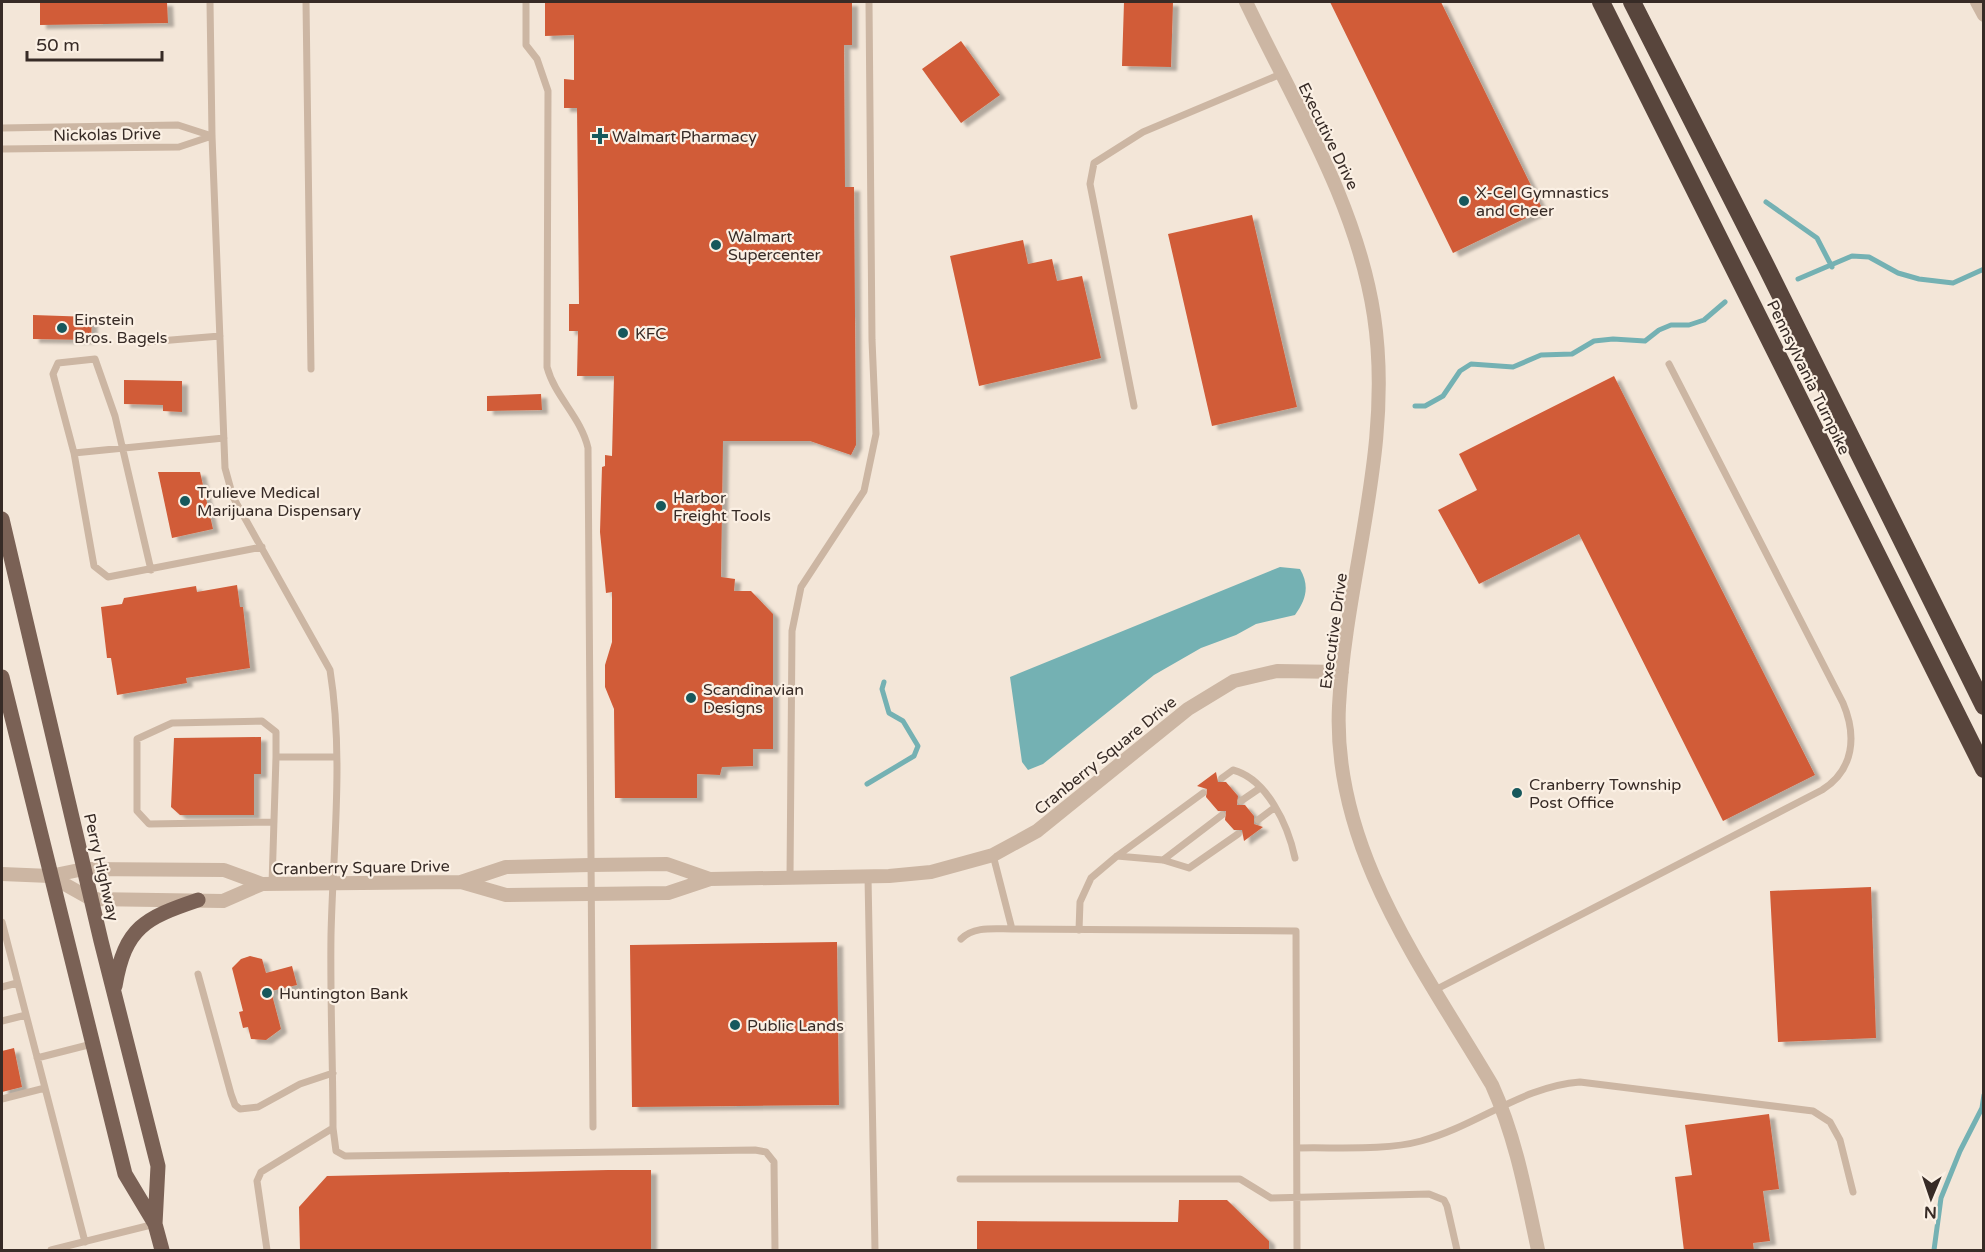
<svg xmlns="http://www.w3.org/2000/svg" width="1985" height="1252" viewBox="0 0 1985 1252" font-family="'Varela Round',sans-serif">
<defs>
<filter id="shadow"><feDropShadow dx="6" dy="4" stdDeviation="1.5" flood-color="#0004"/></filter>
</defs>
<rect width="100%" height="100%" fill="#f3e6d8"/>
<!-- water -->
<path fill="#74b1b3" d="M 1280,567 L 1300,569 C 1310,586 1306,600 1295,615 L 1256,624 L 1236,635 L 1201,648 L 1154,675 L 1043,764 L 1028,770 L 1022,762 L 1010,677 Z"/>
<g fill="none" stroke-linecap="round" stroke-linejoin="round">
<!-- stream -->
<path stroke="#74b1b3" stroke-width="5" d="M 1766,202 L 1817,238 L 1832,267
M 1798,279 L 1852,256 L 1869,257 L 1898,273 L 1919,279 L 1953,283 L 1984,269
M 1415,406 L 1425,406 L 1443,396 L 1460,371 L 1471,364 L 1513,367 L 1541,355 L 1572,354 L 1594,341 L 1613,339 L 1645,341 L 1659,330 L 1671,325 L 1689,325 L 1704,320 L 1725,302
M 867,784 L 914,756 L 918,746 L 903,721 L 889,713 L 882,689 L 884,682
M 1934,1250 L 1941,1198 L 1960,1151 L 1982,1108 L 1984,1095"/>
</g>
<!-- building -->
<path fill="#d15c38" filter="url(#shadow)" d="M 40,2 L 167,2 L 168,23 L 40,25 Z
M 545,2 L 852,2 L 852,45 L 844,45 L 845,187 L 854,187 L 856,445 L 851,455 L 810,441 L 723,441 L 721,577 L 735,579 L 734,591 L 751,591 L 773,614 L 773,749 L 753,749 L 753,766 L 722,767 L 720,775 L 697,774 L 697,798 L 615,798 L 614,709 L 605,687 L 605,665 L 612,642 L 612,592 L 606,593 L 600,532 L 602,467 L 605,466 L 605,455 L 612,456 L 614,376 L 577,376 L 578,331 L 569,331 L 569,304 L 579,304 L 577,108 L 564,108 L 564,79 L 574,80 L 574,35 L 545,36 Z
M 1124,2 L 1173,2 L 1171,67 L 1122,66 Z
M 1330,2 L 1441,2 L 1543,210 L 1453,253 Z
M 961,41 L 1000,95 L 961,123 L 922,69 Z
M 1252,215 L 1297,407 L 1212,426 L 1168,234 Z
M 1023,240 L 1028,264 L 1052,259 L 1057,281 L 1082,276 L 1101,358 L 979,386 L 950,256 Z
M 33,315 L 92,317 L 91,340 L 33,339 Z
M 1614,376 L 1815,775 L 1723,821 L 1579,534 L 1479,584 L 1438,510 L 1477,490 L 1459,454 Z
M 124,380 L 182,381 L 182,412 L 163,411 L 163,405 L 124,404 Z
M 541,394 L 542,410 L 487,411 L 487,396 Z
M 158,472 L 200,472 L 213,529 L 172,538 Z
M 237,585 L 240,607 L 243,607 L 250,668 L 186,678 L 187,683 L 117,695 L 111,658 L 107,658 L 101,607 L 122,604 L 124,598 L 196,586 L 197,592 Z
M 261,737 L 261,774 L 254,774 L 254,815 L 180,815 L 171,807 L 174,738 Z
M 1216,772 L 1218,782 L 1226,782 L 1238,796 L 1237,805 L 1245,805 L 1254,816 L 1254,824 L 1263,827 L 1244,841 L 1242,830 L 1234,830 L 1225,820 L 1226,811 L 1218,811 L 1206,797 L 1207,789 L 1197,786 Z
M 1871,887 L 1876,1038 L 1778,1042 L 1770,891 Z
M 837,942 L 839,1105 L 632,1107 L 630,945 Z
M 250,956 L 262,959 L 266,973 L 292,966 L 297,985 L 271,991 L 281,1029 L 266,1040 L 251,1039 L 248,1027 L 243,1028 L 239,1012 L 243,1011 L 232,968 L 241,959 Z
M 14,1048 L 22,1087 L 2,1092 L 2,1051 Z
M 1769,1114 L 1779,1189 L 1763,1191 L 1770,1241 L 1753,1243 L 1754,1251 L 1684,1251 L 1675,1177 L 1692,1175 L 1685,1125 Z
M 608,1170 L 651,1170 L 651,1251 L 300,1251 L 299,1207 L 327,1176 Z
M 1179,1200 L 1227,1200 L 1269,1241 L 1269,1251 L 977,1251 L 977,1221 L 1178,1222 Z"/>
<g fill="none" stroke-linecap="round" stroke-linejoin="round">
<!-- lane -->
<path stroke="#ccb6a3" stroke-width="7" d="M 210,2 L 212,136 L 225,468 L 233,497 L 330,670 C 344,757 333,847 331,935 C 330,999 333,1064 333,1128 L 336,1151 L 345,1156 L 755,1150 L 766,1152 L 774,1162 L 775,1250
M 306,2 L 311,369
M 526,2 L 526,45 L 537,59 L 548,91 L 547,367 C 555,397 581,417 588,448 L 593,1127
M 2,128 L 178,125 L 212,136
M 2,149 L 179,147 L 212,136
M 147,342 L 220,336
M 1134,406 L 1090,184 L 1094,163 L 1143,132 L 1281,74
M 74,453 L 224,438
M 151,570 L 115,416 L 95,359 L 58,363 L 53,374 L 74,453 L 94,566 L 108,577 L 262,547
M 1222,778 L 1233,770 C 1267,779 1288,825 1295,858
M 1241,801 L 1260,788
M 1258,820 L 1274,808
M 274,822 L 149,824 L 137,811 L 137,739 L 172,723 L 262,721 L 276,732 L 276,757
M 993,855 L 1012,929
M 1117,856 L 1163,860 L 1189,868 L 1238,834
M 1163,860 L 1222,815
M 868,877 L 875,1250
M 790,878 L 792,631 L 801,587 L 864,491 L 876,434 L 872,340 L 869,2
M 272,884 L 276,757 L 335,757
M 2,922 L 85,1242
M 1079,930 L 1080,902 L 1091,878 L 1117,856 L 1203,793
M 961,939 C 974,926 994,929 1012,929 L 1296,931 L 1297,1250
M 198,974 L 231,1094 L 235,1105 L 240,1109 L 258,1107 L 300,1084 L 333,1073
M 2,987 L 17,983
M 1435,990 L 1822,790 C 1854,770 1857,736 1843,703 L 1669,364
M 2,1021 L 26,1015
M 37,1058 L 92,1044
M 2,1099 L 45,1088
M 1297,1148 C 1336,1147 1385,1151 1421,1141 C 1477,1126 1523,1086 1580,1082 L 1813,1111 L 1830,1122 L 1840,1140 L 1853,1192
M 960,1179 L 1240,1179 L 1271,1198 L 1429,1194 L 1444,1200 L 1447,1206 L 1457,1250
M 51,1250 L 155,1224
M 267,1250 L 257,1181 L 261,1172 L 333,1128"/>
<!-- street -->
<path stroke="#ccb6a3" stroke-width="14" d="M 1246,2 C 1294,103 1357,203 1374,316 C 1394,449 1346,574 1339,706 C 1332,849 1423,968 1492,1085 C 1516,1138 1526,1194 1538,1250
M 1977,2 L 1984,15
M 2,874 L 50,876 L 84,869 L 224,870 L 262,884
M 50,876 L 91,899 L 223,901 L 262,884 L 461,882 L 506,895 L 668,893 L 710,879 L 889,876 L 931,872 L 993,855 L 1037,831 L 1188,709 L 1234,681 L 1277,671 L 1342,672
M 461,882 L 506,867 L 590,865 L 667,864 L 710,879"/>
<!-- primary -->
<path stroke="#7a6155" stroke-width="15" d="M 2,519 L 101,941 L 158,1166 L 155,1224
M 2,677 L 125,1174 L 155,1224 L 162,1250
M 115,986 C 125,927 145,918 198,900"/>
<!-- highway -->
<path stroke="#58453c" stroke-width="18" d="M 1601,2 L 1984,769
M 1632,2 L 1766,266 L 1984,706"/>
</g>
<!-- markers -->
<g fill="#17585c" stroke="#fbf0e4" stroke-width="2">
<path d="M597 127h6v6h6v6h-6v6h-6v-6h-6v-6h6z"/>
<circle cx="1464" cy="201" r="6"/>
<circle cx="716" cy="245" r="6"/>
<circle cx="62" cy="328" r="6"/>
<circle cx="623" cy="333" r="6"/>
<circle cx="185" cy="501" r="6"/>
<circle cx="661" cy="506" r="6"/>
<circle cx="691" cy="698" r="6"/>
<circle cx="1517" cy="793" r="6"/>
<circle cx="267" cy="993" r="6"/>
<circle cx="735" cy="1025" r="6"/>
</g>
<g text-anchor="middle" stroke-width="4.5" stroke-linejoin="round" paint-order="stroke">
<!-- street labels -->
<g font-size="16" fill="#372b26" stroke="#fbf0e4">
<text transform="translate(107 134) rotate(-1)" y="6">Nickolas Drive</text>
<text transform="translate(1329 136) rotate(64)" y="6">Executive Drive</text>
<text transform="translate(1809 377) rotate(64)" y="6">Pennsylvania Turnpike</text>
<text transform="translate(1333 631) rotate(-82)" y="6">Executive Drive</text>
<text transform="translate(1105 755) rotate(-39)" y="6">Cranberry Square Drive</text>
<text transform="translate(102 867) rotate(77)" y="6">Perry Highway</text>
<text transform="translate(361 867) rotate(-1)" y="6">Cranberry Square Drive</text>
</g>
<!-- poi labels -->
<g font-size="16" fill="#372b26" stroke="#fbf0e4" text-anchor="start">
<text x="612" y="142">Walmart Pharmacy</text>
<text x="1476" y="198">X-Cel Gymnastics<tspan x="1476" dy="18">and Cheer</tspan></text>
<text x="728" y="242">Walmart<tspan x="728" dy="18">Supercenter</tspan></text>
<text x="74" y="325">Einstein<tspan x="74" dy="18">Bros. Bagels</tspan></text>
<text x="635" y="339">KFC</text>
<text x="197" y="498">Trulieve Medical<tspan x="197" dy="18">Marijuana Dispensary</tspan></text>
<text x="673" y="503">Harbor<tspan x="673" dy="18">Freight Tools</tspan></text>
<text x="703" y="695">Scandinavian<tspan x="703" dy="18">Designs</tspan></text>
<text x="1529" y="790">Cranberry Township<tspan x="1529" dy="18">Post Office</tspan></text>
<text x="279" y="999">Huntington Bank</text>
<text x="747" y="1031">Public Lands</text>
</g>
</g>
<!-- border -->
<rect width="1985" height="1252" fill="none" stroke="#372b26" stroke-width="6"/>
<!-- north arrow -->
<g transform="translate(1931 1198) rotate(182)" stroke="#fbf0e4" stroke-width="4.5" paint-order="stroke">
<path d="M0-4.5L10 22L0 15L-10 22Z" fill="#372b26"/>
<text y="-9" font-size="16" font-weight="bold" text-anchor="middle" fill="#372b26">N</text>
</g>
<!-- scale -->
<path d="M27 51v9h135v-9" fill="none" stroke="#372b26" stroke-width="3"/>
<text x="36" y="51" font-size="18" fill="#372b26" stroke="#fbf0e4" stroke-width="4.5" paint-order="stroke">50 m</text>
</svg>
